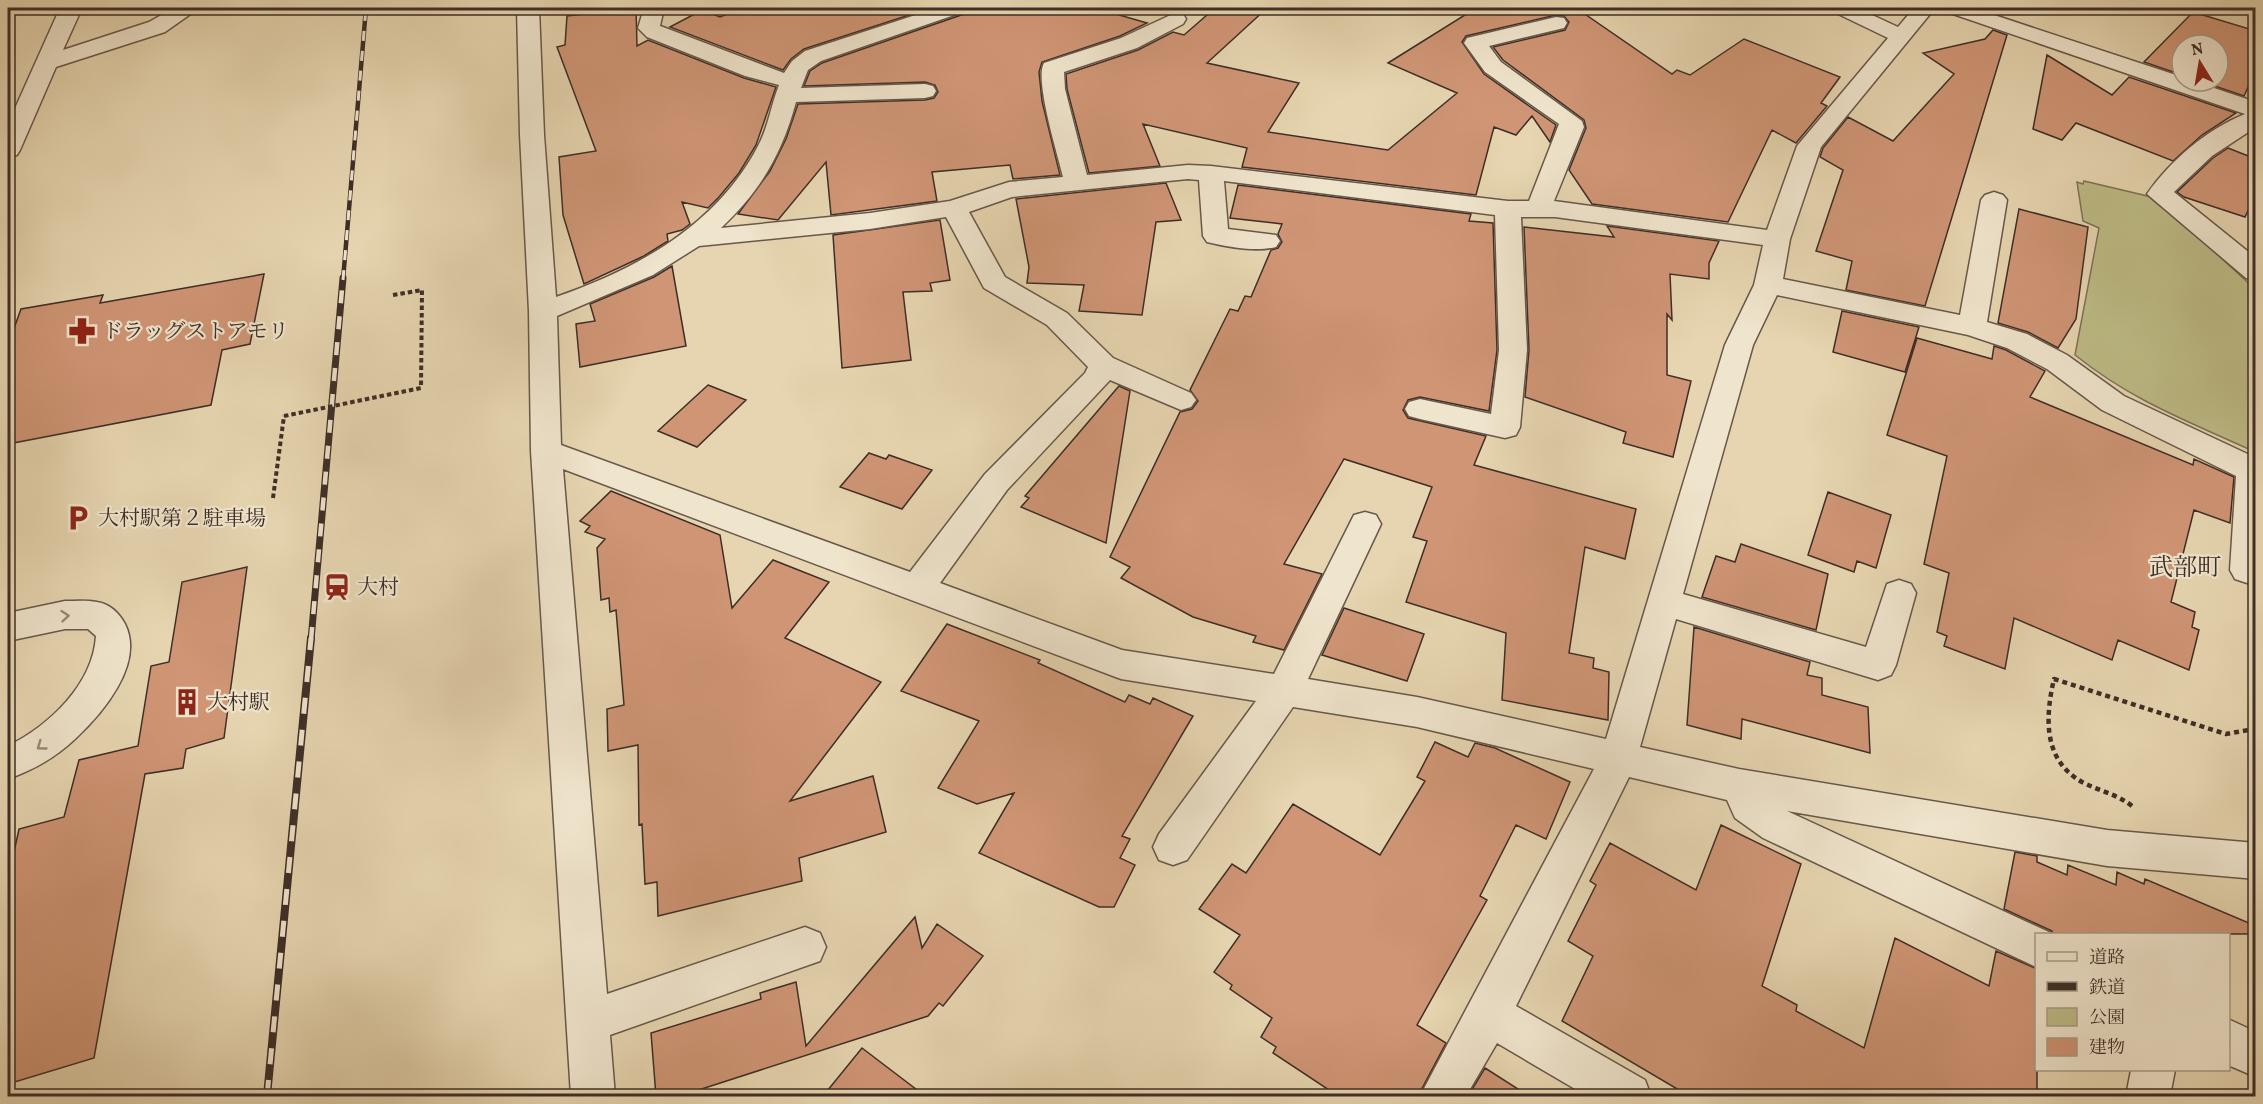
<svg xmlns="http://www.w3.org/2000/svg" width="2263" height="1104" viewBox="0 0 2263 1104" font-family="Vollkorn,'Noto Serif JP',serif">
<rect width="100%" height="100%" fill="#e6d5b0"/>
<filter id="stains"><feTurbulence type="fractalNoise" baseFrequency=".00333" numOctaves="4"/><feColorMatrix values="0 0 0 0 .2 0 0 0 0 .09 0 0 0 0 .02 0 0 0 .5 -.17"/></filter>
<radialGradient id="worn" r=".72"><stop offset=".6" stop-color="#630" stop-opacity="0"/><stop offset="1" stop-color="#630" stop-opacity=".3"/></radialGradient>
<!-- green -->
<path fill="#bdbb86" stroke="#7e7457" stroke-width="1.5" d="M 2084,181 L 2156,198 L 2255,289 L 2255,452 C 2188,421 2134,402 2075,355 L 2099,228 L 2083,221 L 2077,182 L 2083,184 Z"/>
<!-- building -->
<path fill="#cf9575" stroke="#3e2e28" stroke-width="1.5" d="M 636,8 L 637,46 L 648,40 L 744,78 L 776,87 L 756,145 L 739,173 L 719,197 L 708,208 L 682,202 L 690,224 L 682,230 L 667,234 L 668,241 L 644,256 L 584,284 L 563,215 L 559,157 L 596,151 L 557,47 L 565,45 L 567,16 Z
M 743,8 L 931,8 L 804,49 L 791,59 L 783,70 L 670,27 L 702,10 L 720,17 Z
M 969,8 L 1095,8 L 1147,23 L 1120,36 L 1042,62 L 1039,72 L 1042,101 L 1060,175 L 1013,179 L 1010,165 L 932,172 L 937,201 L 831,215 L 826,162 L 778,220 L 738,214 L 770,171 L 786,139 L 798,104 L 925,100 L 934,98 L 938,92 L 935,85 L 925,82 L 804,86 L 810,71 L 822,63 L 964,14 Z
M 1215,8 L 1267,8 L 1207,63 L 1299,83 L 1268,132 L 1388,150 L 1457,93 L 1388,63 L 1476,8 L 1576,8 L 1672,74 L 1677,70 L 1690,75 L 1744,39 L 1840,77 L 1821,103 L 1827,106 L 1796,143 L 1772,130 L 1728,222 L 1592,204 L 1569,170 L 1586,128 L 1584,120 L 1503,60 L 1493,47 L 1565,30 L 1569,22 L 1564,16 L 1556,15 L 1466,36 L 1462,42 L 1484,74 L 1556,125 L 1550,142 L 1532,116 L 1516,135 L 1494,127 L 1476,195 L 1242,167 L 1247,148 L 1143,124 L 1160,166 L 1089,173 L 1067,89 L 1066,74 L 1138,50 L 1173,32 L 1184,35 Z
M 2193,12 L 2256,31 L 2256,70 L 2244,96 L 2200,81 L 2218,81 L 2218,45 L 2182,45 L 2182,75 L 2144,62 Z
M 1993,30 L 2007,35 L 1925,306 L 1846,290 L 1852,261 L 1816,251 L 1843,170 L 1820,157 L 1823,148 L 1848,117 L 1893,141 L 1954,74 L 1923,53 L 1985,39 Z
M 2047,55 L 2112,95 L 2129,77 L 2236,113 L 2202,135 L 2173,161 L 2076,123 L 2062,140 L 2033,129 Z
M 2228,148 L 2256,159 L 2256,194 L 2245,217 L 2184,197 L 2177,192 L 2213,158 Z
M 1166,183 L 1181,220 L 1156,222 L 1142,315 L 1079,311 L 1084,285 L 1027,283 L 1029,267 L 1016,199 Z
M 1238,185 L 1471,214 L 1469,221 L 1493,223 L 1497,350 L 1489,411 L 1420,397 L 1408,400 L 1403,410 L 1408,418 L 1486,436 L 1474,465 L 1636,509 L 1625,559 L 1585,547 L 1569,653 L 1594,658 L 1593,668 L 1609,672 L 1608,720 L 1502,700 L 1506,633 L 1406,602 L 1427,541 L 1413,537 L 1432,487 L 1344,459 L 1284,564 L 1322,574 L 1284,650 L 1253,642 L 1256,636 L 1193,617 L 1121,578 L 1130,567 L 1110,557 L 1180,412 L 1192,409 L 1198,401 L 1190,390 L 1230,309 L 1238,311 L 1245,296 L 1251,297 L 1271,250 L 1278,248 L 1282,242 L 1278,234 L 1282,224 L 1230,218 Z
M 2019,209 L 2088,227 L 2076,319 L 2058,348 L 2028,332 L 1998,323 Z
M 940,220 L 950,280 L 930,283 L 932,291 L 903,292 L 911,360 L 842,368 L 833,235 Z
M 1607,226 L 1719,241 L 1709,263 L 1709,279 L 1670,274 L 1672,320 L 1667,314 L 1667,375 L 1691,381 L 1673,457 L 1623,443 L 1626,432 L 1525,397 L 1529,350 L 1524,227 L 1614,237 Z
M 672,266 L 686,346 L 580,367 L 576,324 L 595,321 L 590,304 L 654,277 Z
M 264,274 L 250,344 L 222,350 L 211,405 L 8,444 L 8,345 L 21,309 L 103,295 L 100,303 Z
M 1842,311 L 1919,327 L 1905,372 L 1833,352 Z
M 1917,338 L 1992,359 L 1994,346 L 2006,350 L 2045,371 L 2030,397 L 2193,465 L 2194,459 L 2234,477 L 2230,523 L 2194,510 L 2171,602 L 2195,612 L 2192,627 L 2199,630 L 2189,670 L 2118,640 L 2112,660 L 2014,618 L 2005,669 L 1944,646 L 1947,636 L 1937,632 L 1949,573 L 1924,564 L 1947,456 L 1887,435 Z
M 708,385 L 746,400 L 697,447 L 658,431 Z
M 1119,386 L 1130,391 L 1106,543 L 1021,507 L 1029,498 L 1025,496 Z
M 869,453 L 886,459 L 889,455 L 932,470 L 902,509 L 840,487 Z
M 611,491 L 720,535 L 732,608 L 773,560 L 829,582 L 785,638 L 881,682 L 790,801 L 873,776 L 886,832 L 799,858 L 802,881 L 658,916 L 657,882 L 645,884 L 642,824 L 639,825 L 638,745 L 608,751 L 607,709 L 624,705 L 616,610 L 610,612 L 609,598 L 601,600 L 597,548 L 605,539 L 585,532 L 590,526 L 580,521 Z
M 1828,492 L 1891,515 L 1876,568 L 1857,561 L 1854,572 L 1808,555 Z
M 1741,544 L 1828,574 L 1816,630 L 1702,597 L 1716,556 L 1735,562 Z
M 247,567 L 224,738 L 186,749 L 183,768 L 145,774 L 94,1058 L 8,1084 L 8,879 L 19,829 L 64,817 L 79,760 L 138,746 L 151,666 L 169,662 L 182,582 Z
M 1344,608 L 1424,634 L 1407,681 L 1322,655 Z
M 947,624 L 1040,660 L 1038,663 L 1125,702 L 1129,695 L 1150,704 L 1153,698 L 1193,716 L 1122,836 L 1130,839 L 1120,858 L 1135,865 L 1114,907 L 1099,907 L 979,853 L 1014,793 L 977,804 L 938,788 L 979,721 L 901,691 Z
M 1694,627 L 1810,662 L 1807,675 L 1822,678 L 1822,695 L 1868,707 L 1870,753 L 1742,719 L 1741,739 L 1687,725 Z
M 1435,742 L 1468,757 L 1475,743 L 1495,748 L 1570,782 L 1546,839 L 1516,825 L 1480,896 L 1487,900 L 1417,1025 L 1446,1043 L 1418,1096 L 1338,1096 L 1273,1053 L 1276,1047 L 1261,1037 L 1272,1018 L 1230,989 L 1232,985 L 1214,972 L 1240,935 L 1199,909 L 1232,864 L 1246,873 L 1293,804 L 1380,855 L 1425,781 L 1417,777 Z
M 1721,825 L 1801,864 L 1762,986 L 1797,1005 L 1796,1011 L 1864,1048 L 1895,938 L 1989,986 L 1996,951 L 2037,969 L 2037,1096 L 1689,1096 L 1562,1021 L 1593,956 L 1568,941 L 1596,885 L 1590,881 L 1610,843 L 1696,890 Z
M 2015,852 L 2037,856 L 2037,862 L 2067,875 L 2068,865 L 2116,885 L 2117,872 L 2144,884 L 2145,879 L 2256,926 L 2256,934 L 2052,934 L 2052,931 L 2004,909 Z
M 915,917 L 922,948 L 937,924 L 983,956 L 943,1006 L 939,1003 L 928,1016 L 680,1096 L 656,1096 L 651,1033 L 761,999 L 760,993 L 796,982 L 806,1046 Z
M 862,1048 L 925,1096 L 823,1096 Z
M 1485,1068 L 1529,1096 L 1468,1096 Z"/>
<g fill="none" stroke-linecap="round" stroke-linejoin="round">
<defs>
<path id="minor" d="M 60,8 L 82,8 L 63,50 L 149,22 L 174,8 L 199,8 L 165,32 L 56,67 L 20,150 L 17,155 L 8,157 L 8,124 Z
M 517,8 L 539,8 L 544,135 L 556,297 C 637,269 717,225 758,146 C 768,128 771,105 779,85 L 745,76 L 647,37 L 638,28 L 644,8 L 664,8 L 660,26 L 663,27 L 784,73 L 792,61 L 805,51 L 937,8 L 967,8 L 963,12 L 821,61 L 808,70 L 801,88 L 925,84 L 933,86 L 936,91 L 933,96 L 925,98 L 796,102 C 782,154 761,190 721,228 L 870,213 L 950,201 L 1009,182 L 1063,177 C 1058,156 1034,79 1044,63 L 1121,38 L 1175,13 L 1183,14 L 1186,19 L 1183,24 L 1137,48 L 1064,72 L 1065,89 L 1087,175 L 1188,165 L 1211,166 L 1508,201 L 1529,201 L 1559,124 L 1485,72 L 1464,43 L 1467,38 L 1556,17 L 1564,18 L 1567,23 L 1564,28 L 1489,46 L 1501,62 L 1582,121 L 1584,127 L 1554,201 L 1767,230 L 1797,146 L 1888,38 L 1834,12 L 1831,8 L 1857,8 L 1898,27 L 1914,8 L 1935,8 L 1821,147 L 1790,239 L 1783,279 L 1960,315 L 1981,200 L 1985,195 L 1994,192 L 2003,195 L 2007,200 L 1987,322 L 2027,334 L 2067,355 L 2124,396 L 2256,458 L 2256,580 L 2247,583 L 2235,579 L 2230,570 L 2236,476 L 2102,410 L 2047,369 L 2007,348 L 1968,335 L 1777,295 L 1753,345 L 1683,594 L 1866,647 L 1887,584 L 1899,580 L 1911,584 L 1916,593 L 1896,665 L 1891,675 L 1878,680 L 1676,619 L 1640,747 L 1739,769 L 2107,830 L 2256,843 L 2256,879 L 2107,866 L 1787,811 L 2051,933 L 2036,934 L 2036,967 L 1763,838 L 1735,818 L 1727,800 L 1629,777 L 1516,1006 L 1645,1080 L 1651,1096 L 1587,1096 L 1497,1043 L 1466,1096 L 1420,1096 L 1594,769 L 1417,727 L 1293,707 L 1187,860 L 1173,865 L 1159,860 L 1153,847 L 1159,834 L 1256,701 L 1121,679 L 563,469 L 607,994 L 805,927 L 820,933 L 826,947 L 820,961 L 610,1035 L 615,1096 L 571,1096 L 531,451 L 529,311 L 520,135 ZM 1188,179 L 1199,180 L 1203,236 L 1207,242 C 1227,247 1256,252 1276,247 L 1280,241 L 1276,235 L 1228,229 L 1224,181 L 1495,215 L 1499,350 L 1491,414 L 1420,399 L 1409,402 L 1405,409 L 1409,416 L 1420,419 L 1505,438 L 1516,435 L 1520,427 L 1527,350 L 1521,217 L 1555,217 L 1763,245 L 1754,285 L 1725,345 L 1606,739 L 1417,697 L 1308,679 L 1381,524 L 1376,515 L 1365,512 L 1354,515 L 1274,674 L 1122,650 L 940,583 L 1007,490 L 1110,380 L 1181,410 L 1191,407 L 1196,400 L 1191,393 L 1113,358 L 1067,313 L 1005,277 L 969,212 L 1012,197 ZM 946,217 L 984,288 L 1047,325 L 1088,367 L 1085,373 L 985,474 L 910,572 L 561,445 L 557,316 L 653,275 L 699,246 L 870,229 Z
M 1943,8 L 1973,8 L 2182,77 L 2182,81 L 2193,81 L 2256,102 L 2256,127 L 2212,156 L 2174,192 L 2256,258 L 2256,280 L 2246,278 L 2147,194 C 2170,161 2207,129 2245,114 L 1947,12 Z
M 65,601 C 75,601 87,600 97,602 C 110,604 119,613 125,624 C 145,664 102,714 75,739 C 55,758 33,770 8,779 L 8,746 C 50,725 93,684 96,636 L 88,629 L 65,629 L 8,641 L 8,613 Z
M 2228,1019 L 2256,1032 L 2256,1077 L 2228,1065 Z
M 2131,1070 L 2175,1070 L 2170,1096 L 2126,1096 Z"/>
</defs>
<!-- minor casing -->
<use href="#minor" stroke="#68584a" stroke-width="3"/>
<!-- path-far1 -->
<path stroke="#3e2e28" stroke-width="4" stroke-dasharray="4.5 3" stroke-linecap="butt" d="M 393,295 L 422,290 L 421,388
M 273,498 L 284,416"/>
<!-- path -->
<path stroke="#3e2e28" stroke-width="4.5" stroke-dasharray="5 4" stroke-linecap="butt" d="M 2132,806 C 2117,794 2099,791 2082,782 C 2043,760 2045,718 2054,679 L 2226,734 L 2254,729 L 2256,710"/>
<!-- minor -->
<use href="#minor" fill="#efe4cc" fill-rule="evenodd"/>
<defs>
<path id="rail-far2" d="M 343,280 L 366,8"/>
<path id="rail-far1" d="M 311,640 L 343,278"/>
<path id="rail" d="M 267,1096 L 311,638"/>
</defs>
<!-- rail-far2 casing -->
<use href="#rail-far2" stroke="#3e2e28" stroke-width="4.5"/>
<!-- rail-far1 casing -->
<use href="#rail-far1" stroke="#3e2e28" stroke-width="7"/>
<!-- rail casing -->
<use href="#rail" stroke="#3e2e28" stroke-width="8"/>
<!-- rail-far2 -->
<use href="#rail-far2" stroke="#efe4cc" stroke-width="3" stroke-dasharray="10" stroke-linecap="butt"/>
<!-- rail-far1 -->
<use href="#rail-far1" stroke="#efe4cc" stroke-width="4.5" stroke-dasharray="13" stroke-linecap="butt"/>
<!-- rail -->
<use href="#rail" stroke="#efe4cc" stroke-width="5" stroke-dasharray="16" stroke-linecap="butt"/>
<!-- path-bridge -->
<path stroke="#3e2e28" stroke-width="4" stroke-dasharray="4.5 3" stroke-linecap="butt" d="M 284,416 L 421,388"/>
</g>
<!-- one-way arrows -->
<defs><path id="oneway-chevron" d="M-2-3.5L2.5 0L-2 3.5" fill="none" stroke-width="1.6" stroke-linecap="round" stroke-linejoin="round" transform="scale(1.5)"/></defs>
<g stroke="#96897a">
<use href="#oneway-chevron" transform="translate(65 616) rotate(-5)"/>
<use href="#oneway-chevron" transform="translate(41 746) rotate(144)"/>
</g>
<!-- icons -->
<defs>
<symbol id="pharmacy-bare" viewBox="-9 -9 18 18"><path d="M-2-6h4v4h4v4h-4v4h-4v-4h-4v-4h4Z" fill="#8f2418" stroke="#efe4cc" stroke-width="2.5" paint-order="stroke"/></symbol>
<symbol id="parking-bare" viewBox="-9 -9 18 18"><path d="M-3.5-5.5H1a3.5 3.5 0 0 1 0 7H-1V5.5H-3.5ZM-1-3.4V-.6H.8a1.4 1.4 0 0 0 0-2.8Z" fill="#8f2418" stroke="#efe4cc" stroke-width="2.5" paint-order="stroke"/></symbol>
<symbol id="station-bare" viewBox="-9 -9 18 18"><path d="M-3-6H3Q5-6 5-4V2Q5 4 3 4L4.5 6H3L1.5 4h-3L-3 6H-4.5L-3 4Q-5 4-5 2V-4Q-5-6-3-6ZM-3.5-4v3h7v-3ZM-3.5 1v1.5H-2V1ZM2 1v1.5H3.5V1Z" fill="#8f2418" stroke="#efe4cc" stroke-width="2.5" paint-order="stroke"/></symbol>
<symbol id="building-bare" viewBox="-9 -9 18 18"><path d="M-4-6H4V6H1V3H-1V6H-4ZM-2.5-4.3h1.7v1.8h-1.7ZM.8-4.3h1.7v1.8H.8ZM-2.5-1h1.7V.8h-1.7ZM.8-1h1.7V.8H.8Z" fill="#8f2418" stroke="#efe4cc" stroke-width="2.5" paint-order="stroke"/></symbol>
</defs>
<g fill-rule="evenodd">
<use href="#pharmacy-bare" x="63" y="312" width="38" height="38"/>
<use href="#parking-bare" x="59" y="499" width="38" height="38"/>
<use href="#station-bare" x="318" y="568" width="38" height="38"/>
<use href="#building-bare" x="168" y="683" width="38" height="38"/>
</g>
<g text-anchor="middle" stroke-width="4.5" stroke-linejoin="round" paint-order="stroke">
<!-- poi labels -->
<g font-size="21" fill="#3e2e28" stroke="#efe4cc" text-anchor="start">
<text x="102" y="338">ドラッグストアモリ</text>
<text x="98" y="525">大村駅第２駐車場</text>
<text x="357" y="594">大村</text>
<text x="207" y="709">大村駅</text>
</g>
<!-- quarter labels -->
<g font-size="24" fill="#3e2e28" stroke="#efe4cc">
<text x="2185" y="575">武部町</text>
</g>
</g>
<!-- margin -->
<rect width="2263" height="1104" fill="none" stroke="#e6d5b0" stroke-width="30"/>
<rect x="9" y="9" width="2245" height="1086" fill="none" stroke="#3e2e28" stroke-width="3"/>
<rect x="15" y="15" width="2233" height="1074" fill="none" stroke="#3e2e28" stroke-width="1.5"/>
<!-- legend -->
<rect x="2035" y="933" width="195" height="138" fill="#efe4cc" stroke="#a89b8a" stroke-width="1.5"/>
<rect x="2047" y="952" width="30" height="9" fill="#efe4cc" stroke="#a89b8a" stroke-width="1.5"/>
<text x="2089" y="963" font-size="18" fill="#3e2e28">道路</text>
<rect x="2047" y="982" width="30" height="9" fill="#3e2e28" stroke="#a89b8a" stroke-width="1.5"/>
<text x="2089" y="993" font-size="18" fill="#3e2e28">鉄道</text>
<rect x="2047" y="1008" width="30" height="18" fill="#bdbb86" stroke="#a89b8a" stroke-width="1.5"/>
<text x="2089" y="1023" font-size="18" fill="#3e2e28">公園</text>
<rect x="2047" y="1038" width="30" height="18" fill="#cf9575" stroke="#a89b8a" stroke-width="1.5"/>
<text x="2089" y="1053" font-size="18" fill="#3e2e28">建物</text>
<!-- north arrow -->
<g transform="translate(2200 63) rotate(349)"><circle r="28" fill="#efe4cc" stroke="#a89b8a" stroke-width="1.5"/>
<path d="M0-4.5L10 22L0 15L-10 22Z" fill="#8f2418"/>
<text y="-9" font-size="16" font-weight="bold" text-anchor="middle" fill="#3e2e28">N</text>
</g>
<rect width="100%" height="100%" filter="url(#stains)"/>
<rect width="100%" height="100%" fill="url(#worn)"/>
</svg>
